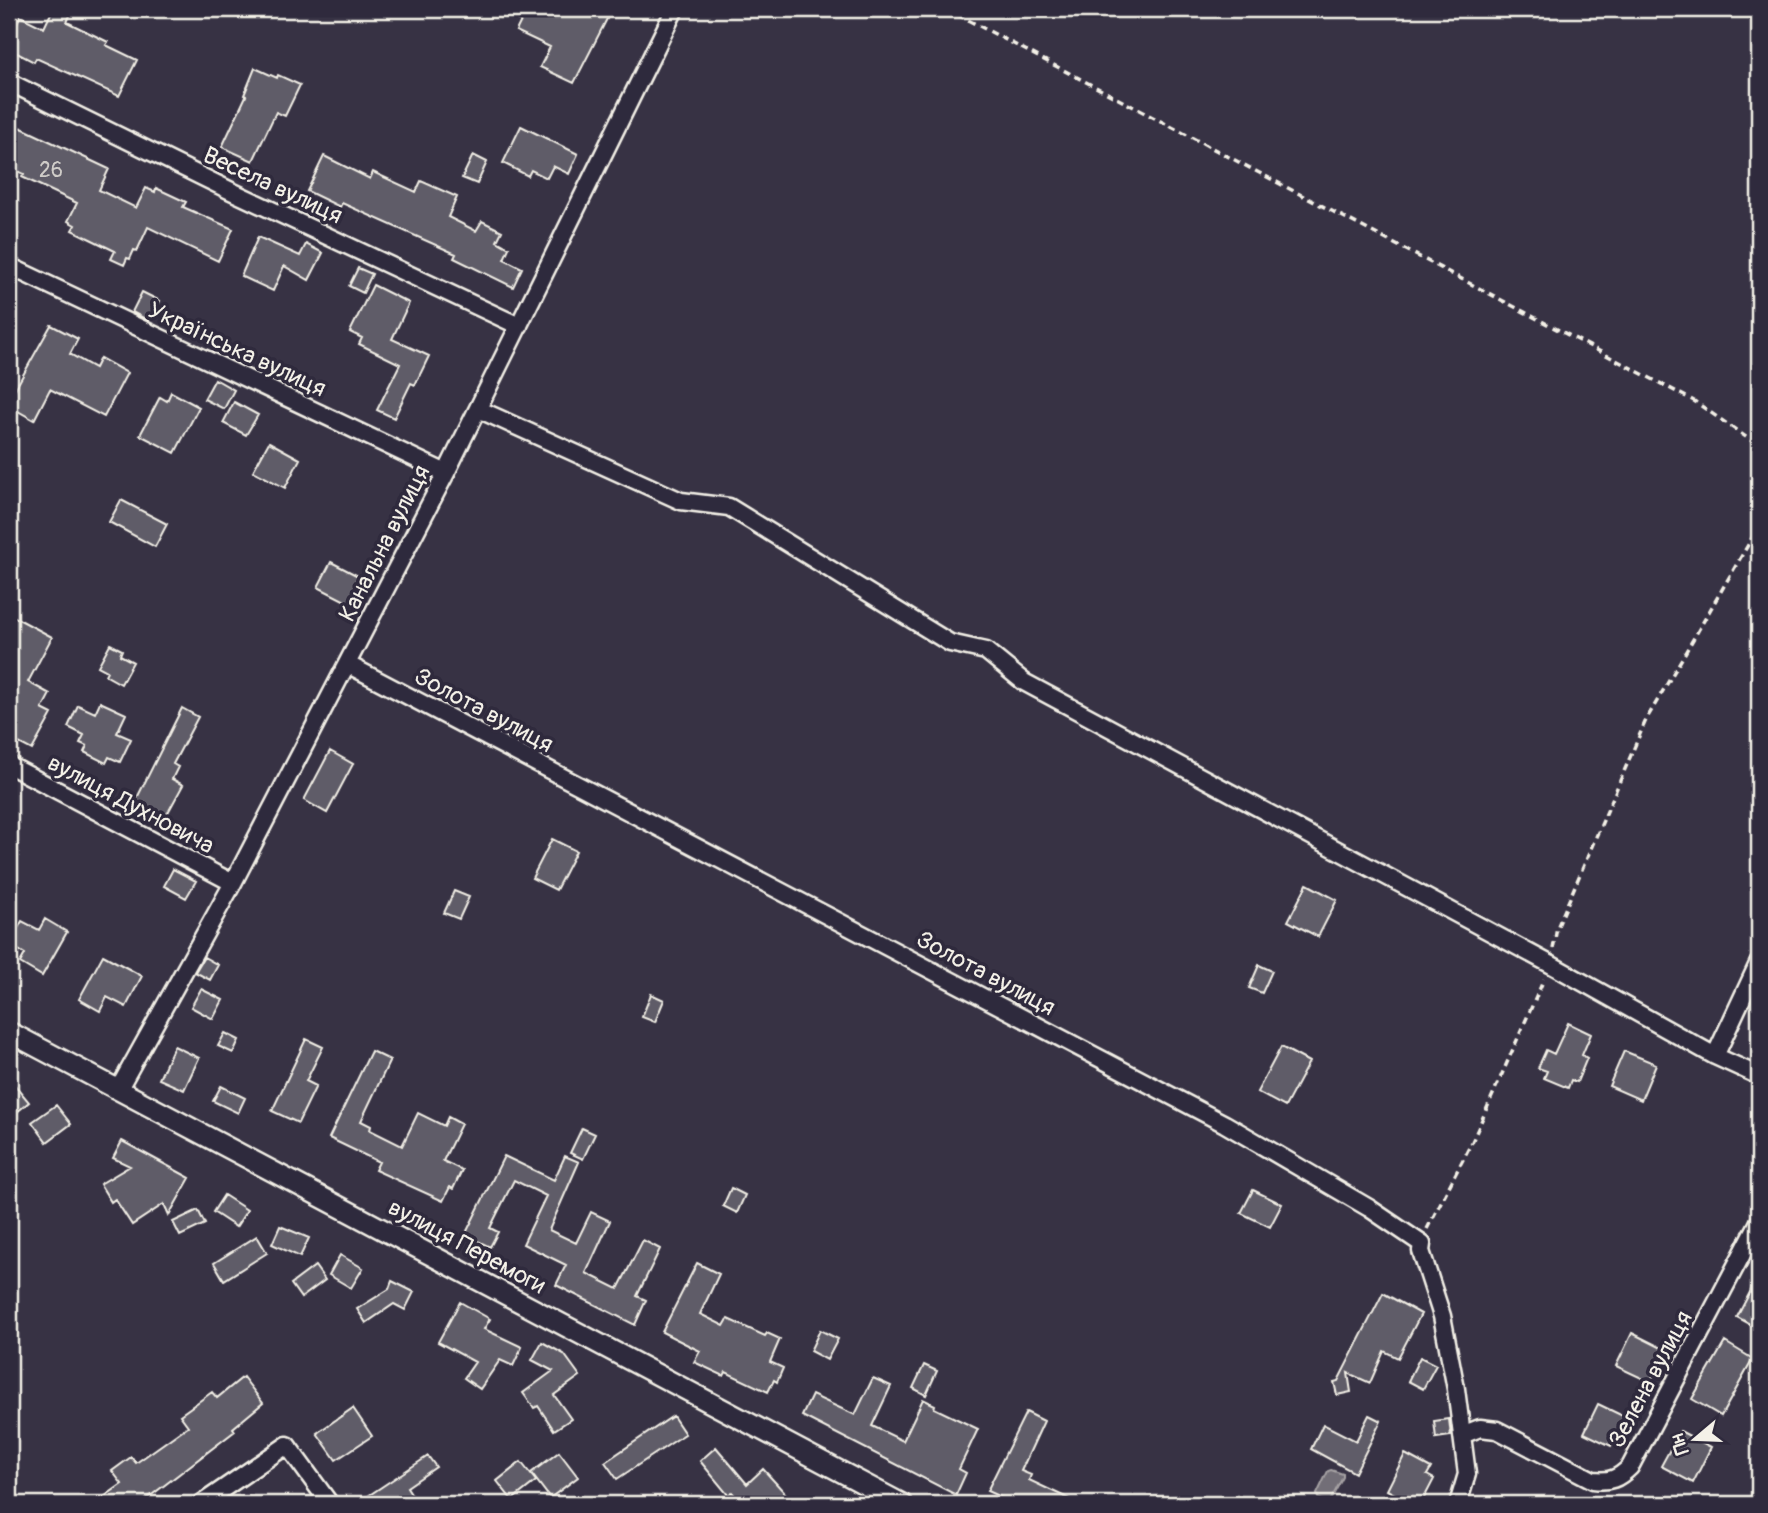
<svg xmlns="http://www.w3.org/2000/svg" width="1768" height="1513" viewBox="0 0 1768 1513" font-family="Pangolin,sans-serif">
<rect width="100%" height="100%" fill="#373244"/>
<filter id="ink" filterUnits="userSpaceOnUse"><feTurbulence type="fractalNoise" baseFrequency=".0143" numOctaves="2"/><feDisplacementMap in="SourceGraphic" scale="14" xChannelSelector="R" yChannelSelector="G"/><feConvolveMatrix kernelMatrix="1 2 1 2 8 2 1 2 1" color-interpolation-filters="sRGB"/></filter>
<g filter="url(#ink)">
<!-- water -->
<path fill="#726e77" stroke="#a6a2a4" stroke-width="2" d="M 1331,1470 L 1343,1474 L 1343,1477 L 1330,1501 L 1327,1502 L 1318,1498 L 1317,1494 L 1328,1471 Z"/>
<!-- building -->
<path fill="#5f5c67" stroke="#f4f1e8" stroke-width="2" d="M 53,9 L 73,9 L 67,22 L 108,42 L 106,45 L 137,60 L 119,96 L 36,58 L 34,62 L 9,49 L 9,41 L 20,16 L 44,28 Z
M 494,9 L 612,9 L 574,83 L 540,67 L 550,47 L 516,31 L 521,21 Z
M 255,68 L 277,78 L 278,75 L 300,85 L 285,116 L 276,112 L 253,161 L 222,147 L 246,96 L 244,95 Z
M 9,122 L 109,169 L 99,190 L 136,208 L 146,188 L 155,192 L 156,188 L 186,202 L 183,207 L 233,229 L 218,261 L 148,227 L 137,251 L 134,250 L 130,259 L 127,258 L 124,265 L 111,259 L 115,251 L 72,230 L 75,225 L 68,221 L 77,203 L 22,177 L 24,174 L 9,167 Z
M 521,126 L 578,154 L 569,174 L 553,166 L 547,178 L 531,170 L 528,176 L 503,163 Z
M 473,155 L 487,162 L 477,184 L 462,178 Z
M 324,156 L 370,179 L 373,172 L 416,192 L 421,181 L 457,197 L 448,217 L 476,231 L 482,221 L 502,231 L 497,241 L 509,248 L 504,259 L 522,268 L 513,287 L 454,258 L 456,254 L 342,203 L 340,207 L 307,191 Z
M 258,237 L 300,256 L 306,244 L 323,253 L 309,280 L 284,266 L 273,291 L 241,276 Z
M 358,268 L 372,274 L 363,293 L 349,286 Z
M 373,285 L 409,303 L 392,339 L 429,356 L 415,385 L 411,383 L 394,418 L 377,410 L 400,364 L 359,344 L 362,338 L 350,332 Z
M 142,292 L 160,301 L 149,321 L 132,312 Z
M 51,325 L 78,339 L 70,354 L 95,368 L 100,358 L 127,373 L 104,417 L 50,389 L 34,420 L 9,406 L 9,400 Z
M 215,379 L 234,390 L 224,409 L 204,399 Z
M 171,392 L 199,407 L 175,453 L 140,435 L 160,397 L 167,401 Z
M 234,402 L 258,415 L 246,435 L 223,423 Z
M 269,442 L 300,459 L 285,488 L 253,471 Z
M 121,500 L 167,524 L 155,547 L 109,522 Z
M 331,562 L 364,579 L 351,604 L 318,587 Z
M 9,614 L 52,637 L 28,682 L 50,694 L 42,709 L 52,714 L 32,750 L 9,738 Z
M 110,644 L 122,650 L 120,655 L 133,662 L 121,684 L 105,675 L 107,671 L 98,666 Z
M 100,702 L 126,714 L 117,733 L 131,739 L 120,762 L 109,757 L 106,763 L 84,752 L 87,746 L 80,743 L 84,735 L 68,727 L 78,705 L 95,713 Z
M 182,708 L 198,717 L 173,764 L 178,767 L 172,779 L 183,785 L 165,818 L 135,802 Z
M 330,751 L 353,764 L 327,813 L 304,800 Z
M 552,839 L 576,851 L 556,890 L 532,878 Z
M 173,869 L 196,881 L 186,898 L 164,886 Z
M 1307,884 L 1337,900 L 1318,937 L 1288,921 Z
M 454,891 L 469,897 L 459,919 L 444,913 Z
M 45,919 L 67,932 L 42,976 L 20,963 L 25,954 L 9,944 L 22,921 L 39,930 Z
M 103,955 L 142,976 L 126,1007 L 107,997 L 100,1011 L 79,999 Z
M 204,957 L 218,965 L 210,980 L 195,972 Z
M 1259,965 L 1272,971 L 1262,993 L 1249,988 Z
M 201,989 L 223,1000 L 213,1019 L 191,1007 Z
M 651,994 L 664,1000 L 655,1022 L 642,1017 Z
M 1568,1023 L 1591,1034 L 1582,1055 L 1587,1058 L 1577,1082 L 1571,1080 L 1568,1088 L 1544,1078 L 1547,1071 L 1538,1068 L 1546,1050 L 1554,1054 Z
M 225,1033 L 239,1040 L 233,1053 L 218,1046 Z
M 306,1039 L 323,1047 L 306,1081 L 316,1086 L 298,1123 L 272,1111 Z
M 174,1046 L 199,1058 L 184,1090 L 159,1079 Z
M 1281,1047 L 1309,1062 L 1285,1107 L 1257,1092 Z
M 371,1051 L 390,1060 L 361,1121 L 371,1126 L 370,1130 L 402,1146 L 418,1113 L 444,1126 L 448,1117 L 461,1124 L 443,1161 L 462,1170 L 453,1189 L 450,1187 L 443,1201 L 375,1170 L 379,1162 L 329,1138 Z
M 1624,1051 L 1656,1064 L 1641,1100 L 1609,1086 Z
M 9,1078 L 29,1102 L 17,1112 L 9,1102 Z
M 221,1086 L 245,1098 L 238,1113 L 213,1101 Z
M 56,1105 L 71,1124 L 47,1142 L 32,1122 Z
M 582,1128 L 595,1134 L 583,1159 L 570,1153 Z
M 122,1141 L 190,1178 L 169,1215 L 164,1204 L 132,1225 L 115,1199 L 111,1202 L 100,1184 L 130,1166 L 113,1158 Z
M 504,1156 L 554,1180 L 565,1156 L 579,1162 L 549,1230 L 576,1243 L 591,1212 L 610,1221 L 586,1273 L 618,1289 L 643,1240 L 660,1249 L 637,1296 L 646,1300 L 635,1325 L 556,1285 L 566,1265 L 523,1244 L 546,1196 L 514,1180 L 490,1228 L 498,1232 L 490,1247 L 465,1235 Z
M 731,1188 L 745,1195 L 737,1213 L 723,1206 Z
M 1253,1190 L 1282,1204 L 1270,1227 L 1241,1213 Z
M 224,1195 L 247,1210 L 236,1227 L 213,1212 Z
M 198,1210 L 205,1224 L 180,1236 L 173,1222 Z
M 280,1226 L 309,1238 L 300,1257 L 272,1244 Z
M 257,1236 L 267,1253 L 224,1280 L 214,1263 Z
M 340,1255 L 363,1268 L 351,1288 L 329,1275 Z
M 697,1263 L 719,1274 L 700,1314 L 724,1326 L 728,1319 L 765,1336 L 767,1333 L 780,1339 L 770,1362 L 783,1368 L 777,1382 L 774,1380 L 768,1392 L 726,1372 L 724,1376 L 694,1362 L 700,1351 L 662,1332 Z
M 315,1266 L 325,1280 L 301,1298 L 291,1284 Z
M 1759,1275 L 1759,1329 L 1737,1317 Z
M 392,1281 L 414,1292 L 405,1310 L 394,1304 L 366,1323 L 357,1309 L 389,1289 Z
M 1383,1293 L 1421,1314 L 1398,1358 L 1384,1351 L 1370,1383 L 1348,1373 L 1351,1392 L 1337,1395 L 1334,1382 L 1338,1381 Z
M 460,1302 L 490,1319 L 484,1329 L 522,1347 L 513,1366 L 500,1360 L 480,1389 L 464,1378 L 475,1362 L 438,1342 Z
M 820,1330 L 838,1339 L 827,1360 L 810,1351 Z
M 1632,1333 L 1666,1350 L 1650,1382 L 1616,1366 Z
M 542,1342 L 564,1354 L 580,1376 L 554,1395 L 571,1419 L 554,1430 L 538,1406 L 534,1408 L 523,1393 L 553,1371 L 532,1360 Z
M 1725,1342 L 1753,1359 L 1721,1416 L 1692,1399 Z
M 1420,1357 L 1436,1365 L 1423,1389 L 1408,1381 Z
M 924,1365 L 937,1371 L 926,1395 L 913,1388 Z
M 243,1377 L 263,1403 L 233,1428 L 235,1431 L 140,1504 L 94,1504 L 122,1484 L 112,1471 L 131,1457 L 136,1463 L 188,1426 L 180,1415 L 212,1392 L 217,1398 Z
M 873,1378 L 891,1386 L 872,1426 L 903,1441 L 923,1399 L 935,1405 L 934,1408 L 978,1429 L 959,1469 L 966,1473 L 956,1495 L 802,1416 L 812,1395 L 855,1415 Z
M 1598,1404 L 1625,1417 L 1611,1446 L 1584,1433 Z
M 353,1408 L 372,1436 L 336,1460 L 317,1433 Z
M 1026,1412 L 1044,1421 L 1021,1471 L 1031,1475 L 1029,1480 L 1080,1504 L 1016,1504 L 987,1491 Z
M 1369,1415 L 1381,1421 L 1355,1473 L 1311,1449 L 1323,1424 L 1356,1441 Z
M 673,1416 L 685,1434 L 617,1479 L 605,1462 Z
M 1449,1419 L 1451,1436 L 1436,1438 L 1434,1421 Z
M 1680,1431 L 1711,1447 L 1693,1483 L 1661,1466 Z
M 716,1447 L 747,1484 L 763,1469 L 795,1504 L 743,1504 L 732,1492 L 728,1495 L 700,1461 Z
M 559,1452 L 578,1477 L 550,1498 L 531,1473 Z
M 1405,1454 L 1431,1468 L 1427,1475 L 1434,1479 L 1421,1504 L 1413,1504 L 1387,1490 Z
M 428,1456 L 436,1467 L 407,1487 L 418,1504 L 356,1504 Z
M 521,1462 L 536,1481 L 512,1500 L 497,1481 Z"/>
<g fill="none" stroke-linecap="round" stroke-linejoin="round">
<defs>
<path id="minor" d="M 9,82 L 229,190 L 519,326
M 9,266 L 446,473
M 478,409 L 681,501 L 729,507 L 950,643 L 986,651 L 1024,682 L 1550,964 L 1715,1056 L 1759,1076
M 347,664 L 1225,1124 L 1369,1208 L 1422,1244 L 1421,1251 L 1442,1316 L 1456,1389 L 1467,1474 L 1458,1504
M 9,765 L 233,883
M 1715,1056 L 1759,962
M 118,1090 L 233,883 L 446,473 L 675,9
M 1462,1435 L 1480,1428 L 1497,1430 L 1593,1480 C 1610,1482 1618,1479 1630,1467 L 1759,1222
M 201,1504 L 287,1445 L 330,1504"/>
<path id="tertiary" d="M 9,1032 L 902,1504"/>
</defs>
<!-- minor casing -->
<use href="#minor" stroke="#f4f1e8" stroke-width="21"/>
<!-- tertiary casing -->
<use href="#tertiary" stroke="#f4f1e8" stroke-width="24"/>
<!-- path -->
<path stroke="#f4f1e8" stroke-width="3.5" stroke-dasharray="7 5" stroke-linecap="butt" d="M 947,9 L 1694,401 L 1759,446
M 1553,949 L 1557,928 L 1646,720 L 1759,526
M 1427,1229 L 1472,1142 L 1544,979"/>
<!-- minor -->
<use href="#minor" stroke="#2f2a3d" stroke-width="16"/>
<!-- tertiary -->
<use href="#tertiary" stroke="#2f2a3d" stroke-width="19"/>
</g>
</g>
<g text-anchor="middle" stroke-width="7" stroke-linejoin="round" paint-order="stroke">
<!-- number labels -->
<g font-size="21" fill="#cfccc8">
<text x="51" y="177">26</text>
</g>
<!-- street labels -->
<g font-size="24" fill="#f4f1e8" stroke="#2f2a3d">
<text transform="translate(273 185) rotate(25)" y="8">Весела вулиця</text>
<text transform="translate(237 349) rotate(25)" y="8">Українська вулиця</text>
<text transform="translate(384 543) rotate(-63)" y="8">Канальна вулиця</text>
<text transform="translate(484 710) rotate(28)" y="8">Золота вулиця</text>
<text transform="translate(131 804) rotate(28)" y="8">вулиця Духновича</text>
<text transform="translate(986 973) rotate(28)" y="8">Золота вулиця</text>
<text transform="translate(467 1246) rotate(28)" y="8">вулиця Перемоги</text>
<text transform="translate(1650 1379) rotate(-62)" y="8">Зелена вулиця</text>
</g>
</g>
<!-- margin -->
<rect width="1768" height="1513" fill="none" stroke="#2f2a3d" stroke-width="35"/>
<rect x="18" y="18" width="1733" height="1478" fill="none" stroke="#f4f1e8" stroke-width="2.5" filter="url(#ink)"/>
<!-- north arrow -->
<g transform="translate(1695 1439) rotate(251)" stroke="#2f2a3d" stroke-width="5" paint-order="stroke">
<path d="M0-5L12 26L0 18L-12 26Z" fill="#f4f1e8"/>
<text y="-10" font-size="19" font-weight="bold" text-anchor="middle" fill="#f4f1e8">Пн</text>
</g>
</svg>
